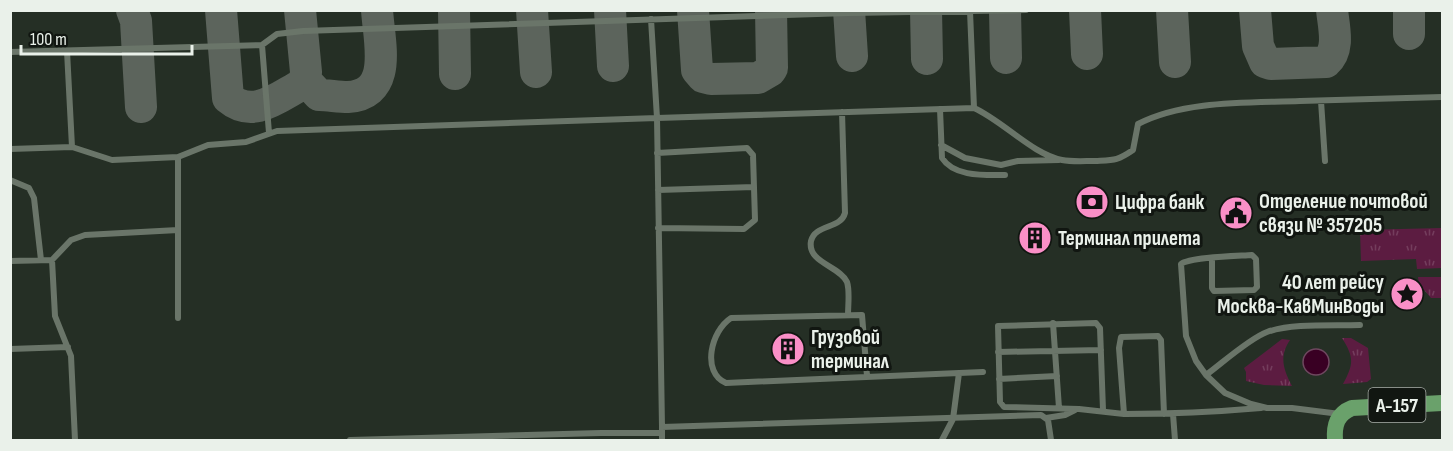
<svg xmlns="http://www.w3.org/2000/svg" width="1453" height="451" viewBox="0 0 1453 451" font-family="'Sofia Sans Condensed',sans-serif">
<defs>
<pattern id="grass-tufts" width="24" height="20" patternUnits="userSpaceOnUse" patternTransform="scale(1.5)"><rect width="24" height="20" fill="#5c1c41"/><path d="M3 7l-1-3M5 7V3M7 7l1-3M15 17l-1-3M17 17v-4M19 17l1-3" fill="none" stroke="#743d5d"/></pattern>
</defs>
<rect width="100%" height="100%" fill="#252f25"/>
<!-- grass -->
<path fill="url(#grass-tufts)" d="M 1442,228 L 1442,268 L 1417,269 L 1416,259 L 1361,261 L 1360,230 Z
M 1418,277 L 1441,277 L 1442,298 L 1431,298 L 1419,284 Z
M 1342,338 L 1351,338 L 1368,348 L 1371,379 L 1367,382 L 1343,384 C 1354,364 1354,357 1342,338 Z
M 1282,339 L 1290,340 C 1279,356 1283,369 1292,386 L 1264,385 L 1246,381 L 1246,372 L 1244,368 Z"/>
<!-- water -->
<path fill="#390023" stroke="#6e485f" stroke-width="1.5" d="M1303 362a13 13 0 1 1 26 0a13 13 0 1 1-26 0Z"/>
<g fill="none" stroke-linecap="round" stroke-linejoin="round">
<!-- taxiway -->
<path stroke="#5c645c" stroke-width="32" d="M 132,10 L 136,21 L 141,107
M 221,10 L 228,98 C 253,119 277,98 301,85 L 305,80 L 306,72 L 300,10
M 454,10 L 455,74
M 532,10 L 536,72
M 610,10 L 613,66
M 693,10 L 697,70 L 703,77 L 711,79 L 758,78 L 770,71 L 772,68 L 771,10
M 849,10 L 852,56
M 926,10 L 927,59
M 1005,10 L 1006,58
M 1085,10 L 1087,54
M 1172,10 L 1175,62
M 1255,10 L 1258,46 L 1265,62 L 1271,64 L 1326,62 C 1340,50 1334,28 1332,10
M 1409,10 L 1409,34
M 305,80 L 319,95 C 328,95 338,97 348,97 C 394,94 379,42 377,10"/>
<!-- service -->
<path stroke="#6a7569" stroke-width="6" d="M 970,11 L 974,108
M 262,45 L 269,133
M 67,51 L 72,147
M 10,52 L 262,45 L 277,34 L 303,31 L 849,13 L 1026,10
M 1321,101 L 1325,161
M 940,109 L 942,158 C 954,177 984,175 1005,175
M 842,112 L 845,213 C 841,229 815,224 811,241 C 807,263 840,266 847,282 C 850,291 848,305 848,315
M 941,145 L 965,158 L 1001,165 L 1018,161 L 1059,160
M 10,149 L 72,147 L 112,160 L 178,157 L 208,145 L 246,142 L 277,131 L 657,118 L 651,19
M 657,153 L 747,148 L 753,155 L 755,220 L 744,229 L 658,228
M 10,180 L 29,188 L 34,198 L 41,260
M 658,190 L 754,187
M 178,230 L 178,318
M 1212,258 L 1212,288 L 1214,291 L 1254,290 L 1257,287 L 1256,259 L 1252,255 C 1238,256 1190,257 1181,264 L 1186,336 L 1196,361 L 1206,375 L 1225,393 L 1251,404 L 1267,408 L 1292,408 L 1340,414
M 52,260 L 55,316 L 71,356 L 75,440
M 10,261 L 52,260 L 71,240 L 85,235 L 178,230 L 178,157
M 1053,323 L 1059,408
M 10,349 L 68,347
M 998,352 L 1101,350
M 959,373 L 983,372
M 1206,375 C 1221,364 1250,338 1267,332 C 1293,323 1332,326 1360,325
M 867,376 L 862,315 L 731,318 C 711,331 701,372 726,383 L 959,373 L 953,419 L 942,440
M 999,379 L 1057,376
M 1103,410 L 1100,328 L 1096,323 L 998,326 L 1000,402 L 1004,407 L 1079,409 L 1124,414
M 1164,414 L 1161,340 L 1158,336 L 1121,337 L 1119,348 L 1124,414 C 1170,414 1215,412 1261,408
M 1173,414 L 1175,440
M 1046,418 L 1065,415 L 1075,410
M 662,427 L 657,118 L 974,108 C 1003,121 1032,154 1062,160 C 1072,162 1084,161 1095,161 C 1114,160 1117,161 1133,150 L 1138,124 C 1184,100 1249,103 1300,101 C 1348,100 1395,98 1442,97
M 350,440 L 601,433 L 662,433
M 662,440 L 662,427 L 1041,415 L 1048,420 L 1051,440"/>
<!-- primary -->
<path stroke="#6aa16b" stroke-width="16" d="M 1335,440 C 1334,425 1337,414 1352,408 L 1442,403"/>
</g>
<!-- icons -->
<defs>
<symbol id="bank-disc" viewBox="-11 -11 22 22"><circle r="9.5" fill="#fa8fc7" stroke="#111611"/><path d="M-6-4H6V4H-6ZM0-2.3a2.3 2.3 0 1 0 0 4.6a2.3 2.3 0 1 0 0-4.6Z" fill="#111"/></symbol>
<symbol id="civic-disc" viewBox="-11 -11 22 22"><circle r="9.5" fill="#fa8fc7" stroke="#111611"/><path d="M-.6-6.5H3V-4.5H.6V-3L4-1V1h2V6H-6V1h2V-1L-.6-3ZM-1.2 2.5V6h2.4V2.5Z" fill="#111"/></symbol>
<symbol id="building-disc" viewBox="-11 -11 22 22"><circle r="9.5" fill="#fa8fc7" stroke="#111611"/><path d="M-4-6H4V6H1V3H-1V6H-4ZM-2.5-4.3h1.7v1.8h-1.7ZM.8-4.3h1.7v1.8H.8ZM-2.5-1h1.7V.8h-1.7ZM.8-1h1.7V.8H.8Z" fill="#111"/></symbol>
<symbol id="sight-disc" viewBox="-11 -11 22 22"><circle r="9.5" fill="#fa8fc7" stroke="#111611"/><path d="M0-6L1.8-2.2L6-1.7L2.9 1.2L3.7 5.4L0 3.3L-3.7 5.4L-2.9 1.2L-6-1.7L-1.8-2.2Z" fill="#111"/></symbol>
</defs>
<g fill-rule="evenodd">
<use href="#bank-disc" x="1073" y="183" width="38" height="38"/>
<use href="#civic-disc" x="1217" y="194" width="38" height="38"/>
<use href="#building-disc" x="1016" y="219" width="38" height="38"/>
<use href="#sight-disc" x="1388" y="275" width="38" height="38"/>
<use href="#building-disc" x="769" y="330" width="38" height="38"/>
</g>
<g text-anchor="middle" stroke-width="6" stroke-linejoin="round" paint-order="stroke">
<!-- shield labels -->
<rect fill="#111611" stroke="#a9afa9" stroke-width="1.5" x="1368.5" y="388" width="57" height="34" rx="4.5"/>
<g font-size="20" font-weight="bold" fill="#eaf1ea">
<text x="1397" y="412">А-157</text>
</g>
<!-- poi labels -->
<g font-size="21" font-weight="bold" fill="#eaf1ea" stroke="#111611" text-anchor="start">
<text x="1259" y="208">Отделение почтовой<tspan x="1259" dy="24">связи № 357205</tspan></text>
<text x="1115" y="209">Цифра банк</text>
<text x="1058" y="245">Терминал прилета</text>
<text x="1384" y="289" text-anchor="end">40 лет рейсу<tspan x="1384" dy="24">Москва-КавМинВоды</tspan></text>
<text x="811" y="344">Грузовой<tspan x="811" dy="24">терминал</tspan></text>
</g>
</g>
<!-- border -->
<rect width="1453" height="451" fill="none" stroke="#eaf1ea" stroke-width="24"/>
<!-- scale -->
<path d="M21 45v9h171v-9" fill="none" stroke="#eaf1ea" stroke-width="3"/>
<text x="30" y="45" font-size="18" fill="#eaf1ea" stroke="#111611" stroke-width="4.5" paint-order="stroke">100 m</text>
</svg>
